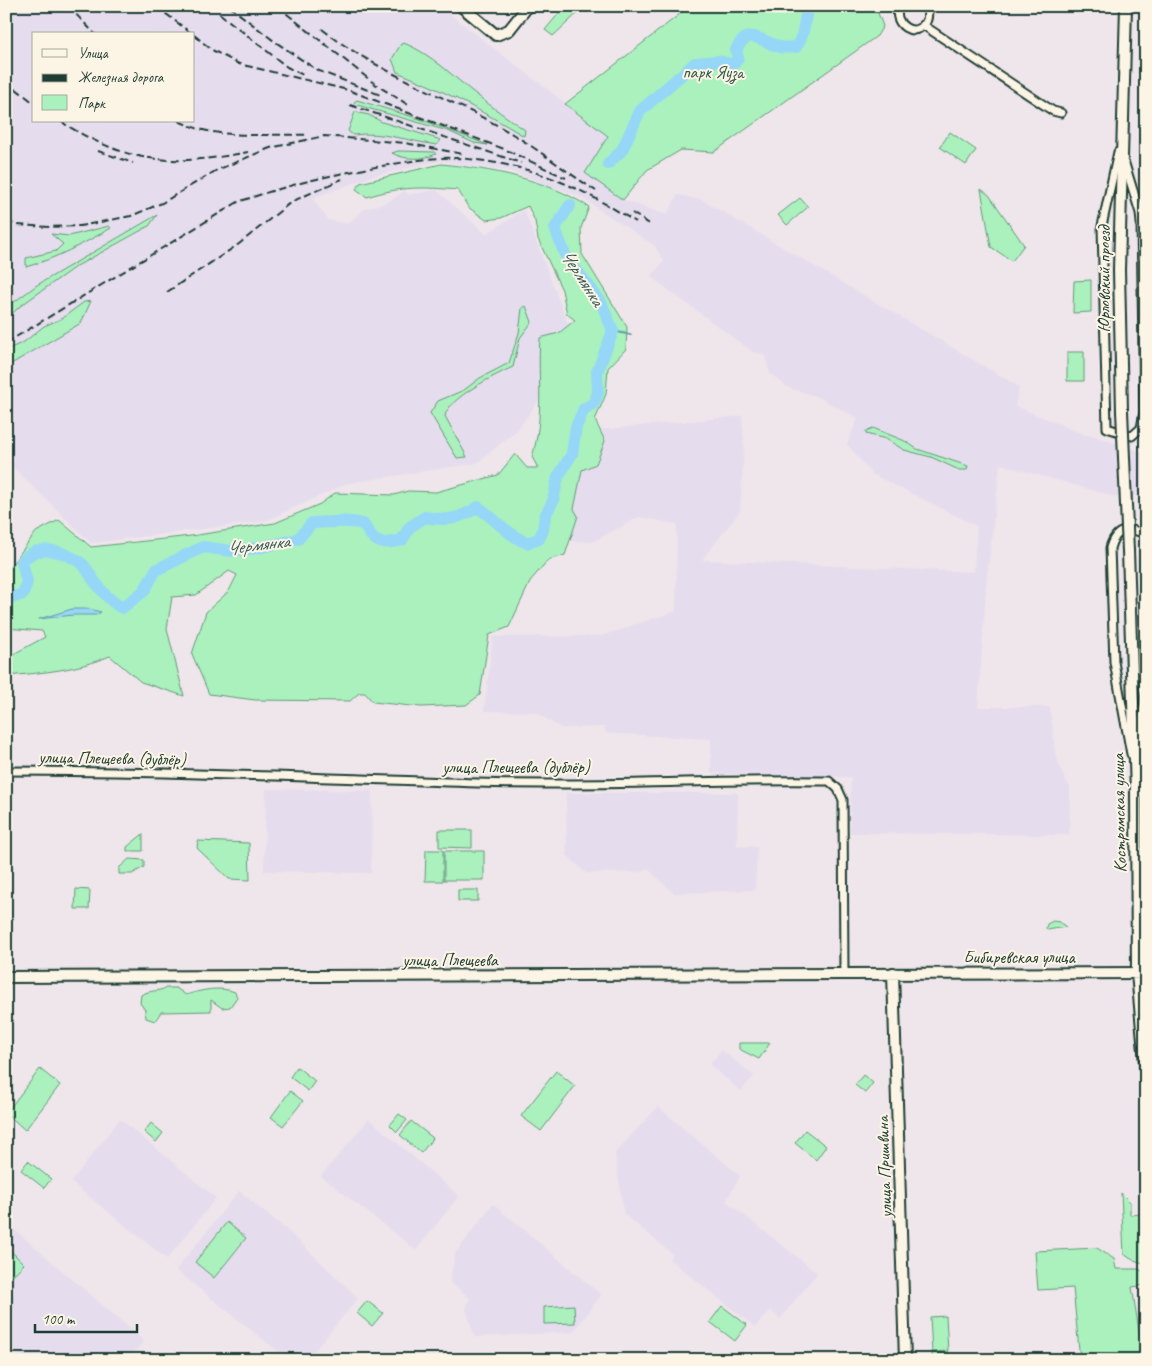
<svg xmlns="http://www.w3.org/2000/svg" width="1152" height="1366" viewBox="0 0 1152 1366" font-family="Caveat,sans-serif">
<rect width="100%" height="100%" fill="#eee6ea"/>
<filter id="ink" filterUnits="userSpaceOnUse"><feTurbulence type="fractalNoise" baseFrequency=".02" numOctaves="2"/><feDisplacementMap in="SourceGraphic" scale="10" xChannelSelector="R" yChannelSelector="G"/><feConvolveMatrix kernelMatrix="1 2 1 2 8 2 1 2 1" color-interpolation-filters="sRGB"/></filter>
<g filter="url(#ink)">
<!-- built -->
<path fill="#e5dced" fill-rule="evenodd" d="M 6,6 L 439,6 L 608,136 L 623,200 L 667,215 L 678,195 L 702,200 L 1019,387 L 1015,406 L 1085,435 L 1091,435 L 1146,454 L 1146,474 L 1143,488 L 1134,496 L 1124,499 L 1000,464 L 986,585 L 978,707 L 1050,707 L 1055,753 L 1064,778 L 1070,787 L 1069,835 L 850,833 L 851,777 L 711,773 L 711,739 L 606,733 L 604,727 L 561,728 L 536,712 L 484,711 L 493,637 L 602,636 L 676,611 L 677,524 L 639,517 L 592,542 L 566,541 L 589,431 L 742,416 L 744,445 L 740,511 L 702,560 L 974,572 L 977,526 L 872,474 L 847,444 L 858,418 L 816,396 L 787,387 L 770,373 L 764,354 L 753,352 L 651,277 L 664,261 L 655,246 L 579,196 L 510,171 L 441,161 L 373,176 L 312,198 L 328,220 L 348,224 L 364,209 L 388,202 L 405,191 L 408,195 L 436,190 L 486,234 L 524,210 L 569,327 L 547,389 L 517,430 L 477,463 L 348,483 L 265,521 L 91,543 L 6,460 ZM 34,34 L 194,34 L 194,121 L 34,121 Z
M 6,781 L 8,781 L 10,876 L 6,876 Z
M 266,789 L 372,791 L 371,873 L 264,871 Z
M 566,793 L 738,793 L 737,846 L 757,847 L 755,890 L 674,893 L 647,868 L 642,872 L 586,873 L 567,855 Z
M 721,1050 L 754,1076 L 741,1091 L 710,1065 Z
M 658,1107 L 740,1176 L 726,1201 L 817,1273 L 780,1319 L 770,1310 L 755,1327 L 669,1259 L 673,1254 L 624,1214 L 615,1153 Z
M 120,1119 L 216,1198 L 167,1259 L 71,1182 Z
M 369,1119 L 459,1196 L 416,1250 L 321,1176 Z
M 239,1191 L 289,1232 L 358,1298 L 314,1351 L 296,1360 L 289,1360 L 176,1270 Z
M 493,1204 L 601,1295 L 573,1332 L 475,1337 L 466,1309 L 470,1298 L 450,1282 L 455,1254 Z
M 10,1226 L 144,1341 L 126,1360 L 27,1360 L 6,1342 L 6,1230 Z"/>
<!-- green -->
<path fill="#aaf1be" stroke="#649779" d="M 565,6 L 594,6 L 587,13 L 582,9 L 553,36 L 545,30 Z
M 690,6 L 889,6 L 884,10 L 881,8 L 878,13 L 883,26 L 877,36 L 714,152 L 681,150 L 647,170 L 623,200 L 585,173 L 608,136 L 565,104 Z
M 404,43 C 433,55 452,76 477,95 C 492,107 509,119 525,130 L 524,136 C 484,112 441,89 397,72 L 392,59 L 401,44 Z
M 357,100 L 420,119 L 488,145 L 474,143 L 448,131 L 357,105 L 354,102 Z
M 355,112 L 369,115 L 382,122 L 441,140 L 437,145 C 408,141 382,131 353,135 L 348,131 Z
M 950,132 L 976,150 L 966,165 L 940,147 Z
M 398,151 L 434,152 L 436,154 C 423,160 404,160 392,153 Z
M 441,164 C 491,169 546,179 589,207 L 581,228 L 582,254 L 627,327 L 626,349 L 608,368 L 606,394 L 595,420 L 605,441 L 596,464 L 582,470 L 574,509 L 578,516 L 565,555 L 548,560 L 531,580 L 509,627 L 489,635 L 480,695 L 466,705 L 421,707 L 373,702 L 365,693 L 359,693 L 350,701 L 255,700 L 209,694 L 192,654 L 206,612 L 229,591 L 237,575 L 229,571 L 196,595 L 172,597 L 167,629 L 184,696 L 141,682 L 110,656 C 77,670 42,673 6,676 L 6,658 L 45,637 L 42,631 L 6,628 L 6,572 L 36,532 L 59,520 L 91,547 L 191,536 L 275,523 L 320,504 L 335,493 L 394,495 L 408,491 L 436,492 L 498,475 L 515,454 L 527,468 L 538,468 L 532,457 C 545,415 537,380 540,338 L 559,333 L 575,320 L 567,314 L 562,290 L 538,239 L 535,221 L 528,206 L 501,218 L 486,220 L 468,207 L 458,190 C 424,187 401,186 367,197 L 356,189 L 360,183 Z
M 981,189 L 989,195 L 1024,245 L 1012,261 L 991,247 Z
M 800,198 L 808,207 L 787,225 L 778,215 Z
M 157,215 L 149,226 L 75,267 L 19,307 L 6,320 L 6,308 L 37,285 Z
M 109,226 L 111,228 C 83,244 57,258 26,267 L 26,258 L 56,251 L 63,244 L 51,234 L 69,236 Z
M 1091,280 L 1091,312 L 1073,313 L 1074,281 Z
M 91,301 L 81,323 L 6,367 L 6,350 L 24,342 L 44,326 L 61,319 L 84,302 Z
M 526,306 L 532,322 L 520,338 L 513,367 C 497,374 448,398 445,416 L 467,457 L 457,458 L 430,413 L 438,401 L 464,390 L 480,378 L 509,363 L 519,333 L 522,308 Z
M 1067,352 L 1084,352 L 1084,381 L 1067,381 Z
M 873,428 L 905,441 L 917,449 L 968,466 L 967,470 L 959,470 L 931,457 L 904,450 L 886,439 L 866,434 L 866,431 Z
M 439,830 L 472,830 L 472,848 L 439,847 Z
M 143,834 L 143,851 L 127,851 L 127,847 Z
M 198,841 L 249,843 L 250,880 L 229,879 L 197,848 Z
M 426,850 L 443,850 L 443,881 L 425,881 Z
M 444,851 L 484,851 L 484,880 L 444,880 Z
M 129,859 L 144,860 L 144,867 L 132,874 L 119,874 L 119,868 Z
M 76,889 L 90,890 L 89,909 L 75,909 Z
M 458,890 L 478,890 L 478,901 L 458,901 Z
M 1053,921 L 1059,922 L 1066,927 L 1047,930 L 1046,928 L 1047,924 Z
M 166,988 L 176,988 L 186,995 C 201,990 220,986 235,992 L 237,997 L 230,1007 L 222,1008 L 211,1000 L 211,1011 L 161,1012 L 155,1021 L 146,1018 L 145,1010 L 140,1003 L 141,995 C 149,990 157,992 166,988 Z
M 739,1043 L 770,1043 L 759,1059 L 739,1049 Z
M 297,1067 L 315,1081 L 308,1091 L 290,1077 Z
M 40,1069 L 60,1085 L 25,1130 L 6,1113 Z
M 556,1071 L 575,1086 L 541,1131 L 521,1116 Z
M 863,1075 L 873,1083 L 865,1093 L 855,1085 Z
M 290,1091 L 303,1101 L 283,1126 L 271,1117 Z
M 399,1114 L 407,1120 L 397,1132 L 390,1125 Z
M 411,1121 L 433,1138 L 421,1153 L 400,1135 Z
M 151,1123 L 163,1133 L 156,1142 L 144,1132 Z
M 805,1130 L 826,1146 L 816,1160 L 795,1143 Z
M 28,1161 L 51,1179 L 44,1188 L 21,1170 Z
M 1121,1193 L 1130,1202 L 1130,1215 L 1141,1214 L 1144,1217 L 1146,1264 L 1131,1259 L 1124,1254 Z
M 227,1222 L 246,1238 L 214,1278 L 195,1262 Z
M 6,1246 L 24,1264 L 6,1282 Z
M 1097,1248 L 1114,1259 L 1116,1269 L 1138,1269 L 1146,1273 L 1146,1285 L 1132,1287 L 1140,1337 L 1146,1337 L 1146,1360 L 1080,1360 L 1073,1288 L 1038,1290 L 1035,1251 Z
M 367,1301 L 383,1313 L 372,1326 L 357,1313 Z
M 574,1305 L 575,1323 L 544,1324 L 544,1307 Z
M 722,1306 L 747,1325 L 735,1341 L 710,1322 Z
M 946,1316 L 948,1351 L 932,1352 L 930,1317 Z
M 948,1352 L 948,1360 L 932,1360 L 932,1353 Z"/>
<!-- water -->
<path fill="#96d7f7" stroke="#6699a9" d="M 72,609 L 89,609 L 101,612 L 96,615 L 73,615 L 39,619 Z"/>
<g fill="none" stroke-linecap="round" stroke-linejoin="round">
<!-- stream -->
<path stroke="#6699a9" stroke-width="2" d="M 613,331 L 631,335"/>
<!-- river -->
<path stroke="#96d7f7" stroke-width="12" d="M 608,164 L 622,150 L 640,111 L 695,63 L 719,61 L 733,65 L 738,58 L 736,50 C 748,25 762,42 780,47 C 785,48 791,47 796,47 C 807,31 802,22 809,6
M 6,594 L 14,597 L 23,594 L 27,582 L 22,562 C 36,542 64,551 81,563 C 87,567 90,576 95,582 C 103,592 111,602 122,608 L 144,591 L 156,570 L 203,547 L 231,551 L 258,548 L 298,539 L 312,523 C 329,523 346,519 363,524 C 375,543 379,546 402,540 L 410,527 L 425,517 C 449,521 457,520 478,507 C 495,519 509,536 527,543 L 539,539 L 543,530 L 545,516 L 553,501 L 558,477 L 572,454 L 576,427 L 584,409 L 594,403 L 598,392 L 597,372 L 613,331 L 601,302 L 565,255 L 555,228 L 570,205"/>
<defs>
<path id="street" d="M 899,6 C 891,24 915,40 926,22 C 929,17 927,12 928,6
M 923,25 L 1053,111 L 1061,113
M 1118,152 L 1102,226 L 1107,428 L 1132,436 L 1141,428 L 1144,412 L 1141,223 L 1140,213 L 1125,164
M 1138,743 L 1146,694
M 1131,754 L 1114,662 L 1110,548 C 1115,529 1129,526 1146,535
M 6,771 C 163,771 321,778 478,783 C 595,787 712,779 829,781 L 838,789 L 843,800 L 844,973"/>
<path id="secondary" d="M 461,6 L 496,35 L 509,30 L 528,6
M 1122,411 L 1119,270 L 1126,6
M 1128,551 L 1136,792 L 1137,973 L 1146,1074
M 893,973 L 905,1360
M 6,977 L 1146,973"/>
</defs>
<!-- street casing -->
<use href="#street" stroke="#1f3d34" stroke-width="11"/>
<!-- secondary casing -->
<use href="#secondary" stroke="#1f3d34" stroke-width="14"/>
<!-- street -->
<use href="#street" stroke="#fcf5e5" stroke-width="7"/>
<!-- secondary -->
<use href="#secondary" stroke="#fcf5e5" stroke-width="10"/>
<!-- rail -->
<path stroke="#1f3d34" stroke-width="2" stroke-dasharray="8 4" stroke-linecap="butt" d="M 68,6 L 95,34
M 156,6 L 192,34
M 229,6 L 274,41 L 317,70 L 383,96
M 277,6 L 375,84 L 410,106
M 219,13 L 287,67 L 303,75
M 322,29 C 380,75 451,97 514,135 C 542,152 568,173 596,191
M 194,35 L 212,50 L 239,64 L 348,90 L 504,149 L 566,178
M 6,81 L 34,103
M 350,105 L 521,163
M 60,121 C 128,164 171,167 248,152
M 179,121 C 217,141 268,133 309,135
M 98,151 L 133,163
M 632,213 L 651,225
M 6,221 L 17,225 L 49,227 L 80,226 L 131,216 L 162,203 L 217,170 L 270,148 L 324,136 L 405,143 L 463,154
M 167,292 L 239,244 L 291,202 L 342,179
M 6,343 L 238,202 C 287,185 337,173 388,165 C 411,161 433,157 456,158 C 490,160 528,168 559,181 C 586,192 611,207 636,222"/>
<defs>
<path id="secondary-bridge" d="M 1122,411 L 1128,551"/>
</defs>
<!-- secondary-bridge casing -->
<use href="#secondary-bridge" stroke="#1f3d34" stroke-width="14" stroke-linecap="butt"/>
<!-- secondary-bridge -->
<use href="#secondary-bridge" stroke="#fcf5e5" stroke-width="10"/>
</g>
</g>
<g text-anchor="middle" stroke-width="4" stroke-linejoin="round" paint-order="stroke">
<!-- park labels -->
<g font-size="18" fill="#345849" stroke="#fcf5e5">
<text x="713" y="78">парк Яуза</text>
</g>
<!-- street labels -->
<g font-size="18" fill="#1f3d34" stroke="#fcf5e5">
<text transform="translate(1104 279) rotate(-90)" y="6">Юрловский проезд</text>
<text transform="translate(112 758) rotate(1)" y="6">улица Плещеева (дублёр)</text>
<text x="516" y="773">улица Плещеева (дублёр)</text>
<text transform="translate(1119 813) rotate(-91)" y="6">Костромская улица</text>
<text x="1019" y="963">Бибиревская улица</text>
<text x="450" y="966">улица Плещеева</text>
<text transform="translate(884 1167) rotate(-92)" y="6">улица Пришвина</text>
</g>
<!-- water labels -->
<g font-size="19" font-style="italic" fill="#375c5b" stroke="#fcf5e5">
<text transform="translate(583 277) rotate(57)" y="7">Чермянка</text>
<text transform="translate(258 544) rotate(-7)" y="7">Чермянка</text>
</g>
</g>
<!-- margin -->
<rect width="1152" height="1366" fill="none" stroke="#fcf5e5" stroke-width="25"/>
<rect x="12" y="12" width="1127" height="1341" fill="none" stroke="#1f3d34" stroke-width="2" filter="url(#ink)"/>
<!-- legend -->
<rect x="32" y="32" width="162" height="90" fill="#fcf5e5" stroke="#a4ab9e"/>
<rect x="42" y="49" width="25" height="8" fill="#fcf5e5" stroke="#a4ab9e"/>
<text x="78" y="58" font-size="15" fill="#1f3d34">Улица</text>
<rect x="42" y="74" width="25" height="8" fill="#1f3d34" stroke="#a4ab9e"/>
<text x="78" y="82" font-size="15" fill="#1f3d34">Железная дорога</text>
<rect x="42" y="95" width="25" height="15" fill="#aaf1be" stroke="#a4ab9e"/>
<text x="78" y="108" font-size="15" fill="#1f3d34">Парк</text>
<!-- scale -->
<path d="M35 1324v8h102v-8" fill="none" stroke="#1f3d34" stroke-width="2.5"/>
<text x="42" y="1324" font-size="15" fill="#1f3d34" stroke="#fcf5e5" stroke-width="4" paint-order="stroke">100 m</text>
</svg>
